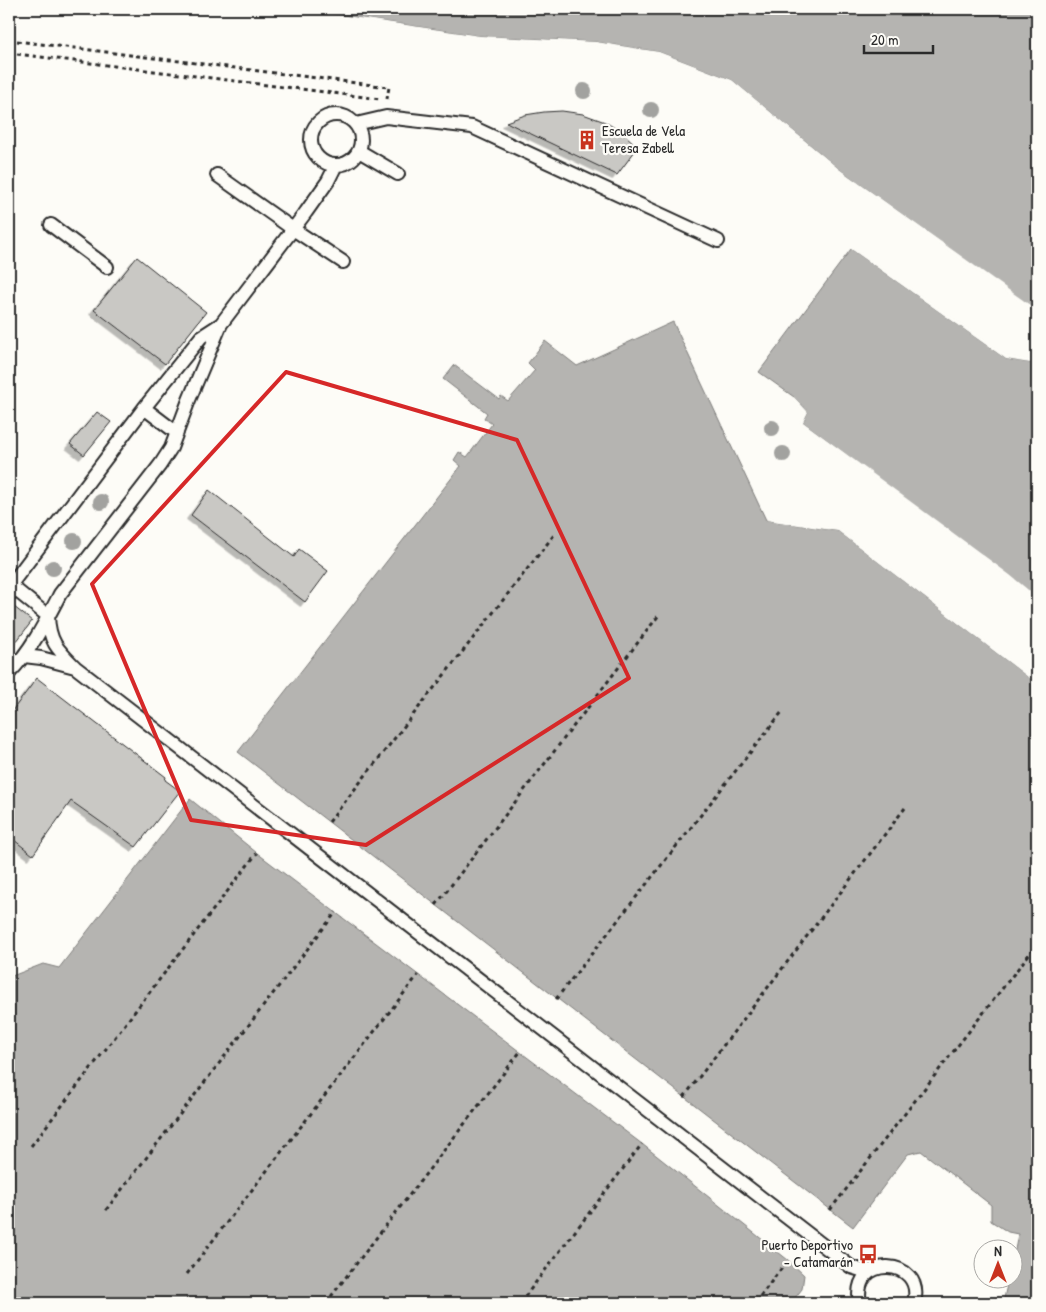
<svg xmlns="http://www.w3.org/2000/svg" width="1046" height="1312" viewBox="0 0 1046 1312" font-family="'Patrick Hand',sans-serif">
<defs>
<filter id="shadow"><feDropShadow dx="-4.5" dy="4.5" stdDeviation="0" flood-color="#0004"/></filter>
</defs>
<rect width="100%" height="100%" fill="#fdfcf7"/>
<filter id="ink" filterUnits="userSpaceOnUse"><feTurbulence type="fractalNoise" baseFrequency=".02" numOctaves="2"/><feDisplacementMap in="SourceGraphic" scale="10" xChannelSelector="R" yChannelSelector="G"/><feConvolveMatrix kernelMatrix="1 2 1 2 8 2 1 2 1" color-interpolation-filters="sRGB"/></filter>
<g filter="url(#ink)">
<!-- water -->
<path fill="#b5b4b1" stroke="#7e7d7b" d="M 300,9 L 1037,9 L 1037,311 L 839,169 L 732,80 L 659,52 L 596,42 L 480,36 Z
M 851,249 L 1006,359 L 1030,363 L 1037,358 L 1037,597 L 803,422 L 808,412 L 794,397 L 759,372 Z
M 673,322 L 766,520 L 838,531 L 1037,684 L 1037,1303 L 1003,1303 L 1008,1280 L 1014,1280 L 1014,1255 L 1018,1234 L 1008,1232 L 991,1221 L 991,1205 L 921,1151 L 908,1154 L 853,1227 L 238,752 L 461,466 L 454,460 L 459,452 L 467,457 L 492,424 L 484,418 L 487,413 L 443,379 L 454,365 L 499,399 L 501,396 L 508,401 L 535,370 L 528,363 L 545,341 L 577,366 Z
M 190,799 L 257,853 L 642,1144 L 788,1260 L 804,1275 L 802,1289 L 791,1303 L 9,1303 L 9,982 L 12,976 L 43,964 L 59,968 Z"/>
<!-- pier -->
<path fill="#fdfcf7" d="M 298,9 L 480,36 L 596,42 L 659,52 L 732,80 L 839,169 L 1037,310 L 1037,314 L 838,171 L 731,83 L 659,54 L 595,45 L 480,38 L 300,11 Z
M 851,247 L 1007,356 L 1029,360 L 1037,356 L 1037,358 L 1030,363 L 1006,359 L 851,249 L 850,248 Z
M 794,397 L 808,412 L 803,422 L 1010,575 L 1037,597 L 1037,599 L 801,424 L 800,421 L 805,413 L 792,399 Z
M 770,518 L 839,529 L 1037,681 L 1037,684 L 838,531 L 766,520 Z"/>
<!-- building -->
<path fill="#c9c8c4" stroke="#2b2b2b" filter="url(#shadow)" d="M 562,111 L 583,114 L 605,122 L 623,133 L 638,147 L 617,175 L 506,122 L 525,115 L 544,112 Z
M 137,257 L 206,312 L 165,364 L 94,310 Z
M 97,412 L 111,422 L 84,455 L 70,444 Z
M 209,490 L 294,557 L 299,549 L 328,571 L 305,602 L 191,515 Z
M 9,603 L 32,621 L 10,650 L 9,648 Z
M 37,678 L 166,777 L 165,780 L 180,791 L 136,847 L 71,801 L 33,855 L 9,836 L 9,715 Z"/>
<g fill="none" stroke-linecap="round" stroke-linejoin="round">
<defs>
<path id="service" d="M311 140a25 25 0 1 1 50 0a25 25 0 1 1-50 0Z
M 356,124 L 386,117 L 472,127 L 718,241
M 359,151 L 398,174
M 217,175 L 293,229 L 343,262
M 51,225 L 107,267
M 144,408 L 177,433
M 10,585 L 48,616 C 49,642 58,650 75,667 L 851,1267 L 861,1270 L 871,1270
M 9,587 L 144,408 L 201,337 L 221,324
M 24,656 L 41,658 L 75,667
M 9,673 C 31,651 46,621 60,594 L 160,465 L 171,448 L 189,400 L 221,324 L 306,212 L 328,181 L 336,165
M 860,1303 C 850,1253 926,1257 914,1303"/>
</defs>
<!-- service casing -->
<use href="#service" stroke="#2b2b2b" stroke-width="16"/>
<!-- path -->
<path stroke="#2b2b2b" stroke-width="3" stroke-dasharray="4 4" stroke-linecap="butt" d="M 9,40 L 389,87 L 387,99
M 9,53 L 381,99
M 329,822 L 554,535
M 436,905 L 659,615
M 556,999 L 782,712
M 684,1097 L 905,808
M 31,1146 L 257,853
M 106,1210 L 336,912
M 830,1210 L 1037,944
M 187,1274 L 418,975
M 326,1303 L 520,1052
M 520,1303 L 642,1144
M 755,1303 L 788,1260"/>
<!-- service -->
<use href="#service" stroke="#fdfcf7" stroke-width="12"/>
</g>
<!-- trees -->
<g fill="#a2a29f">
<circle cx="584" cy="91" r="8"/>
<circle cx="651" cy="110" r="8"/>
<circle cx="772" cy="428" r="8"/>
<circle cx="783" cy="454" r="8"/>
<circle cx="101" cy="502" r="8"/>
<circle cx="74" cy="541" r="8"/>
<circle cx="53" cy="568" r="8"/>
</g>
</g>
<!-- marked area -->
<path fill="none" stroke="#d62828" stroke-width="4" stroke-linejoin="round" d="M 286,372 L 517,440 L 629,678 L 366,845 L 191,820 L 92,584 Z"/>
<!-- icons -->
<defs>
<symbol id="building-bare" viewBox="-9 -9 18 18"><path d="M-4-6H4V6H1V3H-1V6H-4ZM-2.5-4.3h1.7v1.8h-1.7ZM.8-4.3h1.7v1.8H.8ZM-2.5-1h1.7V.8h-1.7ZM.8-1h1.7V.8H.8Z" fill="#c8321e" stroke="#fdfcf7" stroke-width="2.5" paint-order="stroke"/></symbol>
<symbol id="bus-bare" viewBox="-9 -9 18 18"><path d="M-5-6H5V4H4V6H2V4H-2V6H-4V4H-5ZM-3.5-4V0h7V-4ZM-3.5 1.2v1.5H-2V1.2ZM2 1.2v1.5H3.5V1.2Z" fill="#c8321e" stroke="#fdfcf7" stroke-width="2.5" paint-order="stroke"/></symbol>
</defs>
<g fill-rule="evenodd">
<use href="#building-bare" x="573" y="126" width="28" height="28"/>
<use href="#bus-bare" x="854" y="1240" width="28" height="28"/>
</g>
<g text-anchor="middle" stroke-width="4.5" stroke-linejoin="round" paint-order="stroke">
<!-- poi labels -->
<g font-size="15" fill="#2b2b2b" stroke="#fdfcf7" text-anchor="start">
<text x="602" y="136">Escuela de Vela<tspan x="602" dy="17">Teresa Zabell</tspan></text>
<text x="853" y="1250" text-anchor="end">Puerto Deportivo<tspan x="853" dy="17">- Catamarán</tspan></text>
</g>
</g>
<!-- margin -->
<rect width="1046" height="1312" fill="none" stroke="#fdfcf7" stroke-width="30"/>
<rect x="15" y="15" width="1016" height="1282" fill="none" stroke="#2b2b2b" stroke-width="2" filter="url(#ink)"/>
<!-- north arrow -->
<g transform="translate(998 1264)"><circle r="24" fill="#fdfcf7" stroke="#a9a8a5"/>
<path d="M0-4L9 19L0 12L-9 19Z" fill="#c8321e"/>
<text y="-8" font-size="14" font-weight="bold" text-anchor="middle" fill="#2b2b2b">N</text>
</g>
<!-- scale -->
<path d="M864 45v8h69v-8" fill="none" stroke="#2b2b2b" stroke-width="2.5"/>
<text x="871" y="45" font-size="15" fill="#2b2b2b" stroke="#fdfcf7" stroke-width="4" paint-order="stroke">20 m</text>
</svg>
